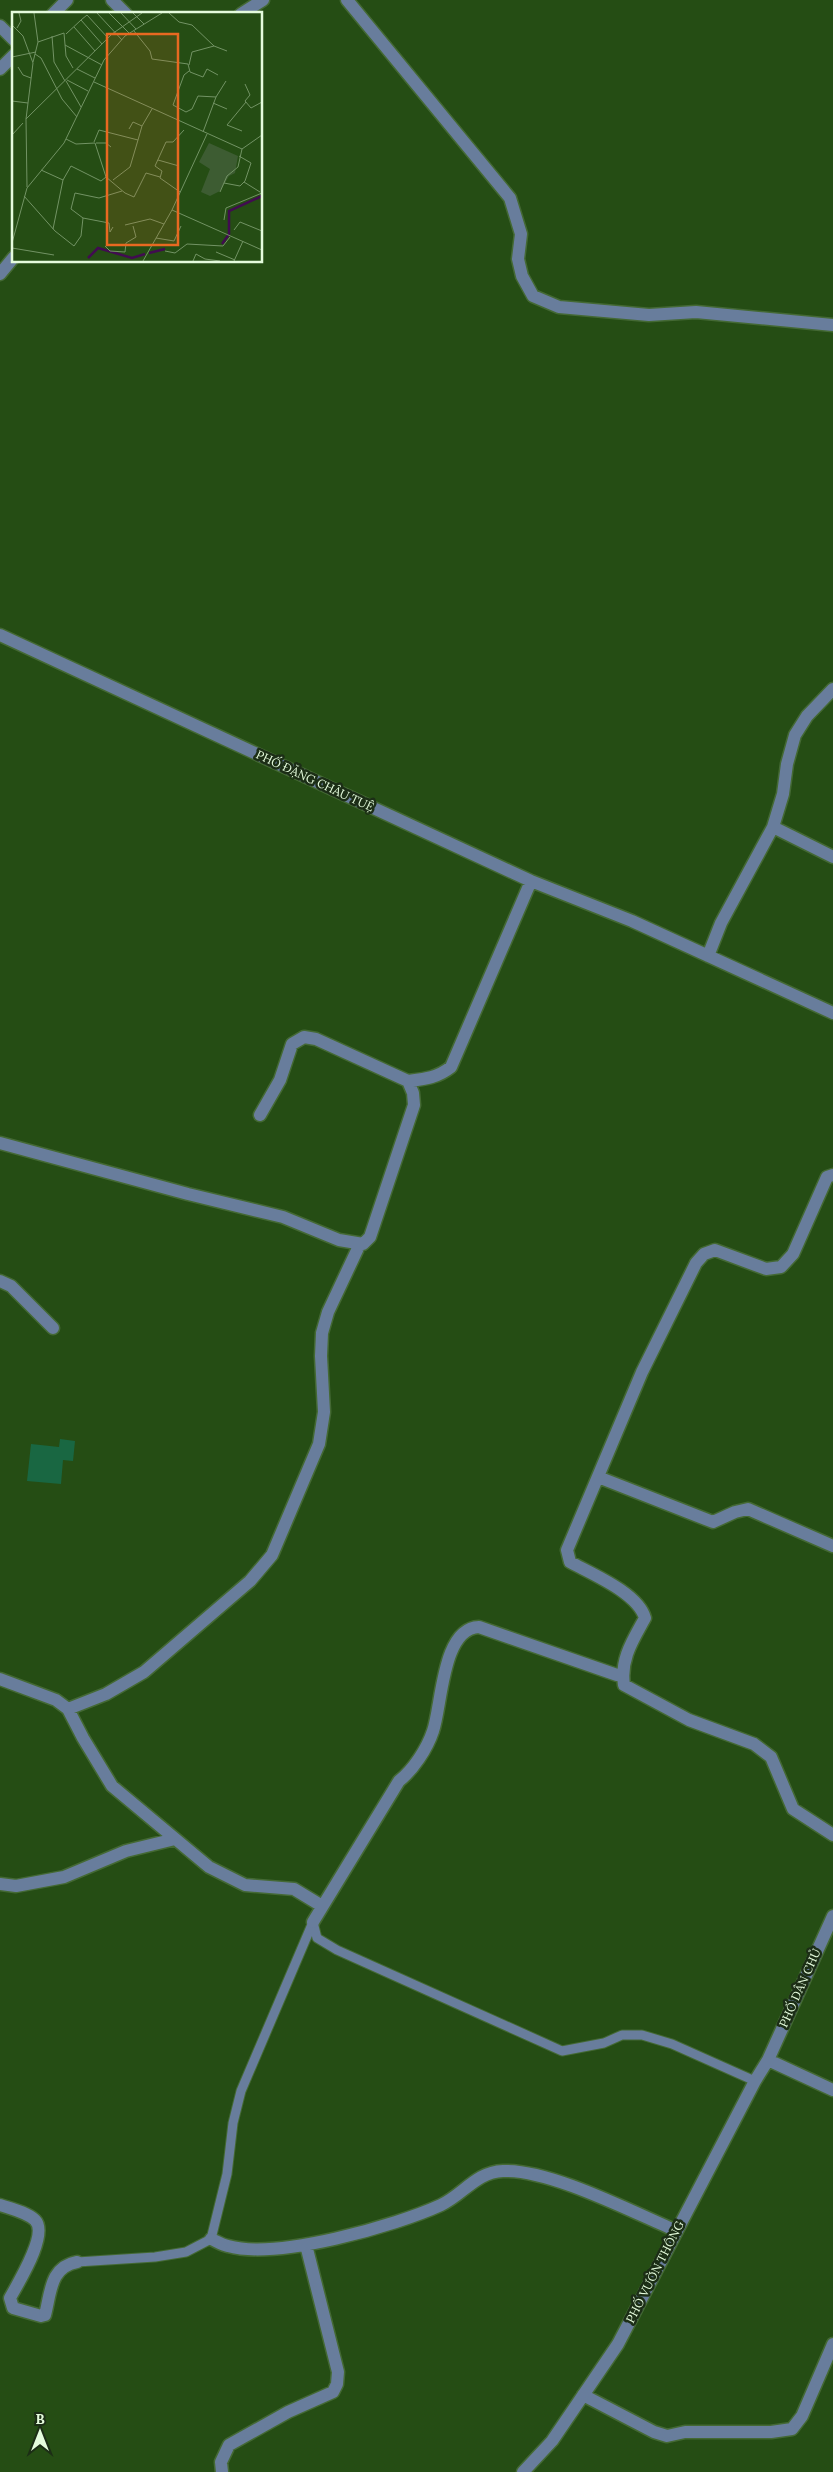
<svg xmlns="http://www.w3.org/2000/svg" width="833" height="2472" viewBox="0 0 833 2472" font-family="Lora,serif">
<rect width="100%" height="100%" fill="#254d14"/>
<!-- building -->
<path fill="#196742" d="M 60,1439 L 75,1441 L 73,1461 L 63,1460 L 61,1484 L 27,1481 L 31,1444 L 59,1447 Z"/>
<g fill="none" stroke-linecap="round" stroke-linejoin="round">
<defs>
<path id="service" d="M 313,1922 L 317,1938 L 337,1950 L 562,2051 L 604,2043 L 622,2035 L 642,2035 L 672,2044 L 755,2081
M 77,2262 L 155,2257 L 186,2252 L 211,2239 L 227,2174 L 233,2123 L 241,2091 L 313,1922"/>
<path id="minor" d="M 112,0 L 126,14
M 347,0 L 510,198 L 521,234 L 518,259 L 522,276 L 533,296 L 559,307 L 649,315 L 696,312 L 833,325
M 53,14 L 67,0
M 241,14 L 263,0
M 0,26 L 14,40
M 0,69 L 14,55
M 0,274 L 14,257
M 0,635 L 531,881 L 632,921 L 833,1013
M 833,689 L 807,716 L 795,735 L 787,764 L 783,794 L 773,827 L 833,857
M 708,956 L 721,923 L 773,827
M 408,1081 C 425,1079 437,1078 451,1067 L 531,881
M 0,1143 L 188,1194 L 283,1217 L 339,1240 L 363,1244 L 370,1237 L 414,1105 L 413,1093 L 408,1081 L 316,1039 L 304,1037 L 292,1044 L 280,1080 L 260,1115
M 833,1175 L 827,1177 L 793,1254 L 781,1267 L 766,1269 L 715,1250 L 704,1254 L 696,1263 L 642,1372 L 567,1550 L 570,1562 C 592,1574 638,1593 645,1618 C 633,1640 620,1659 624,1685 L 689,1720 L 754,1744 L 771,1757 L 793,1809 L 833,1835
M 0,1281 L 11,1286 L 53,1328
M 598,1477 L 713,1522 L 735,1512 L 748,1509 L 833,1546
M 0,1679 L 56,1700 L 68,1709 L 83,1738 L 112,1786 L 209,1867 L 245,1885 L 294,1889 L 322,1906
M 68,1709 L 106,1694 L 144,1672 L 250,1581 L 272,1555 L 319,1444 L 324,1412 L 321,1356 L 322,1333 L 328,1312 L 359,1246 L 363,1244
M 0,1884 L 16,1886 L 64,1877 L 126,1851 L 175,1839
M 313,1922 L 399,1781 C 413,1770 427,1749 433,1731 C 442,1705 442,1628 479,1627 L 617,1675 L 623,1674
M 768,2060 L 833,2090
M 0,2205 C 12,2209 26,2212 35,2220 C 49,2234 18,2283 10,2298 L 13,2308 L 41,2316 L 45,2315 C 51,2292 50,2267 77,2262
M 211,2239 C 216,2241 222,2245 228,2246 C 277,2260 395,2226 441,2205 C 464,2194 476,2172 503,2171 C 550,2169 632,2212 677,2231
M 583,2395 L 654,2432 L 667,2436 L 685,2432 L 771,2432 L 792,2429 L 802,2416 L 833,2344
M 222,2472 L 221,2462 L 229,2445 L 288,2412 L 333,2392 L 337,2384 L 338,2372 L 306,2245
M 523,2472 L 552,2441 L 618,2344 L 755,2081 L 768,2060 L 833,1916"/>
</defs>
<!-- service casing -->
<use href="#service" stroke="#446934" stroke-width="11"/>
<!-- minor casing -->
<use href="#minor" stroke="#446934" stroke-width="15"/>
<!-- service -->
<use href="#service" stroke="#687d9c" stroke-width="9"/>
<!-- minor -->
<use href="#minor" stroke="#687d9c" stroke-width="12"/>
</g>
<g text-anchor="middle" stroke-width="5" stroke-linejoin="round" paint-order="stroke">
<!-- street labels -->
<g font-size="12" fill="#e5fcdd" stroke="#1c2e16">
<text transform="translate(315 781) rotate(25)" y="4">PHỐ ĐẶNG CHÂU TUỆ</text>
<text transform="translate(800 1988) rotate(-66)" y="4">PHỐ DÂN CHỦ</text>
<text transform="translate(655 2272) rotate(-63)" y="4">PHỐ VƯỜN THÔNG</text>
</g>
</g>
<!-- overview -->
<g transform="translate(12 12)">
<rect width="250" height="250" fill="#254d14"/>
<path d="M 197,131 L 226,144 L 223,161 L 217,164 L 208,179 L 198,184 L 189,180 L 198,157 L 187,150 Z" fill="#3d5c32"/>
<path fill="none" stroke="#410c50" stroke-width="2.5" d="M 210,232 L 217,222 L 217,199 L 250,184M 137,241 L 153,237M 76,246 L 86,236 L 120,246 L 133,242"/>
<path fill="none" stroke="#729364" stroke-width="1" d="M 85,1 L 110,28M 97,1 L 118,22M 109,1 L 124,17M 121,1 L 132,12M 157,1 L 167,10 L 180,13 L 202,34 L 215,39M 69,8 L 75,3 L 96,26M 0,13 L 11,24 L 21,51 L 14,107 L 15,175M 62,15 L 83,39M 5,16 L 9,9 L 7,1M 122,19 L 138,39 L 140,47 L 176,52 L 178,60 L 191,65 L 195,57 L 206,63M 54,22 L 69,8 L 90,32M 40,24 L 42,50 L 53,69M 26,30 L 52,21 L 54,44 L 61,56M 53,33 L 90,53M 23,42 L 29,46 L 50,87 L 65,105M 0,45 L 24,40M 21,50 L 26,30 L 22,1M 177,53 L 180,40 L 202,34M 6,55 L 11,63 L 19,66M 65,57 L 83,66M 177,59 L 172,63 L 161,93 L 174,100 L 180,97 L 186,84 L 204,85 L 214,69M 55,68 L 76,79M 54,69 L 69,95M 82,70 L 230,137M 233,72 L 238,83 L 233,89 L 239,96 L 250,90M 0,89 L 16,91M 201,91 L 215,97M 14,107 L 100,22 L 130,1M 130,114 L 140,97M 230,119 L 215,113 L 234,90M 191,120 L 204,85M 0,123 L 11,111M 54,127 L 64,132 L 83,131 L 94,165 L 113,181 L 122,185M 82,130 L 87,118 L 126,128 L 130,114 L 121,110 L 117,117M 84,131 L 94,131 L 99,135M 146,148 L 167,154M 29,158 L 51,168 L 59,154 L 89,169 L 94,165M 101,168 L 118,155 L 126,128M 232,170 L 248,180M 212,171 L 228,174 L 233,169 L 239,151 L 227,144M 168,180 L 148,166 L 150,159 L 143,154 L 154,130 L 161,130 L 172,118M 208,180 L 215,164 L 226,155 L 230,137 L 250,123M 12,184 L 43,219 L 62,234 L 69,224 L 71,206 L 97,211 L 98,220 L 101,215M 122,185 L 134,161 L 148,165M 160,198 L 250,238M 71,206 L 59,197 L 63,181 L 87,186 L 110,179M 212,208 L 214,196 L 250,181M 113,213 L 138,207 L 152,212M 41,217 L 51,168M 222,218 L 228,210 L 250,219M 144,226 L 162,229 L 169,214M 0,231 L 15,176 L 52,131 L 92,48 L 113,24 L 150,1M 93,234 L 98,239 L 113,240 L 114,231 L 124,225 L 121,214M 0,236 L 42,243M 153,239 L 163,241 L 175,232 L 211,234 L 218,225M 204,240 L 223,248M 131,249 L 160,198 L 195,122M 181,249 L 184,242 L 193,247 L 208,249M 222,249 L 231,229"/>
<path fill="#e86921" fill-opacity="0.15" stroke="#e86921" stroke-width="2.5" d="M 95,22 L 166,22 L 166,233 L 95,233 Z"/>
<rect width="250" height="250" fill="none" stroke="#e5fcdd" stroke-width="2.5"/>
</g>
<!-- north arrow -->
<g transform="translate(40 2432)" stroke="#1c2e16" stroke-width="4" paint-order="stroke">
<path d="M0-4L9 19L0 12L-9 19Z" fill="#e5fcdd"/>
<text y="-8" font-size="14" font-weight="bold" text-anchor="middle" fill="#e5fcdd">B</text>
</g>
</svg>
